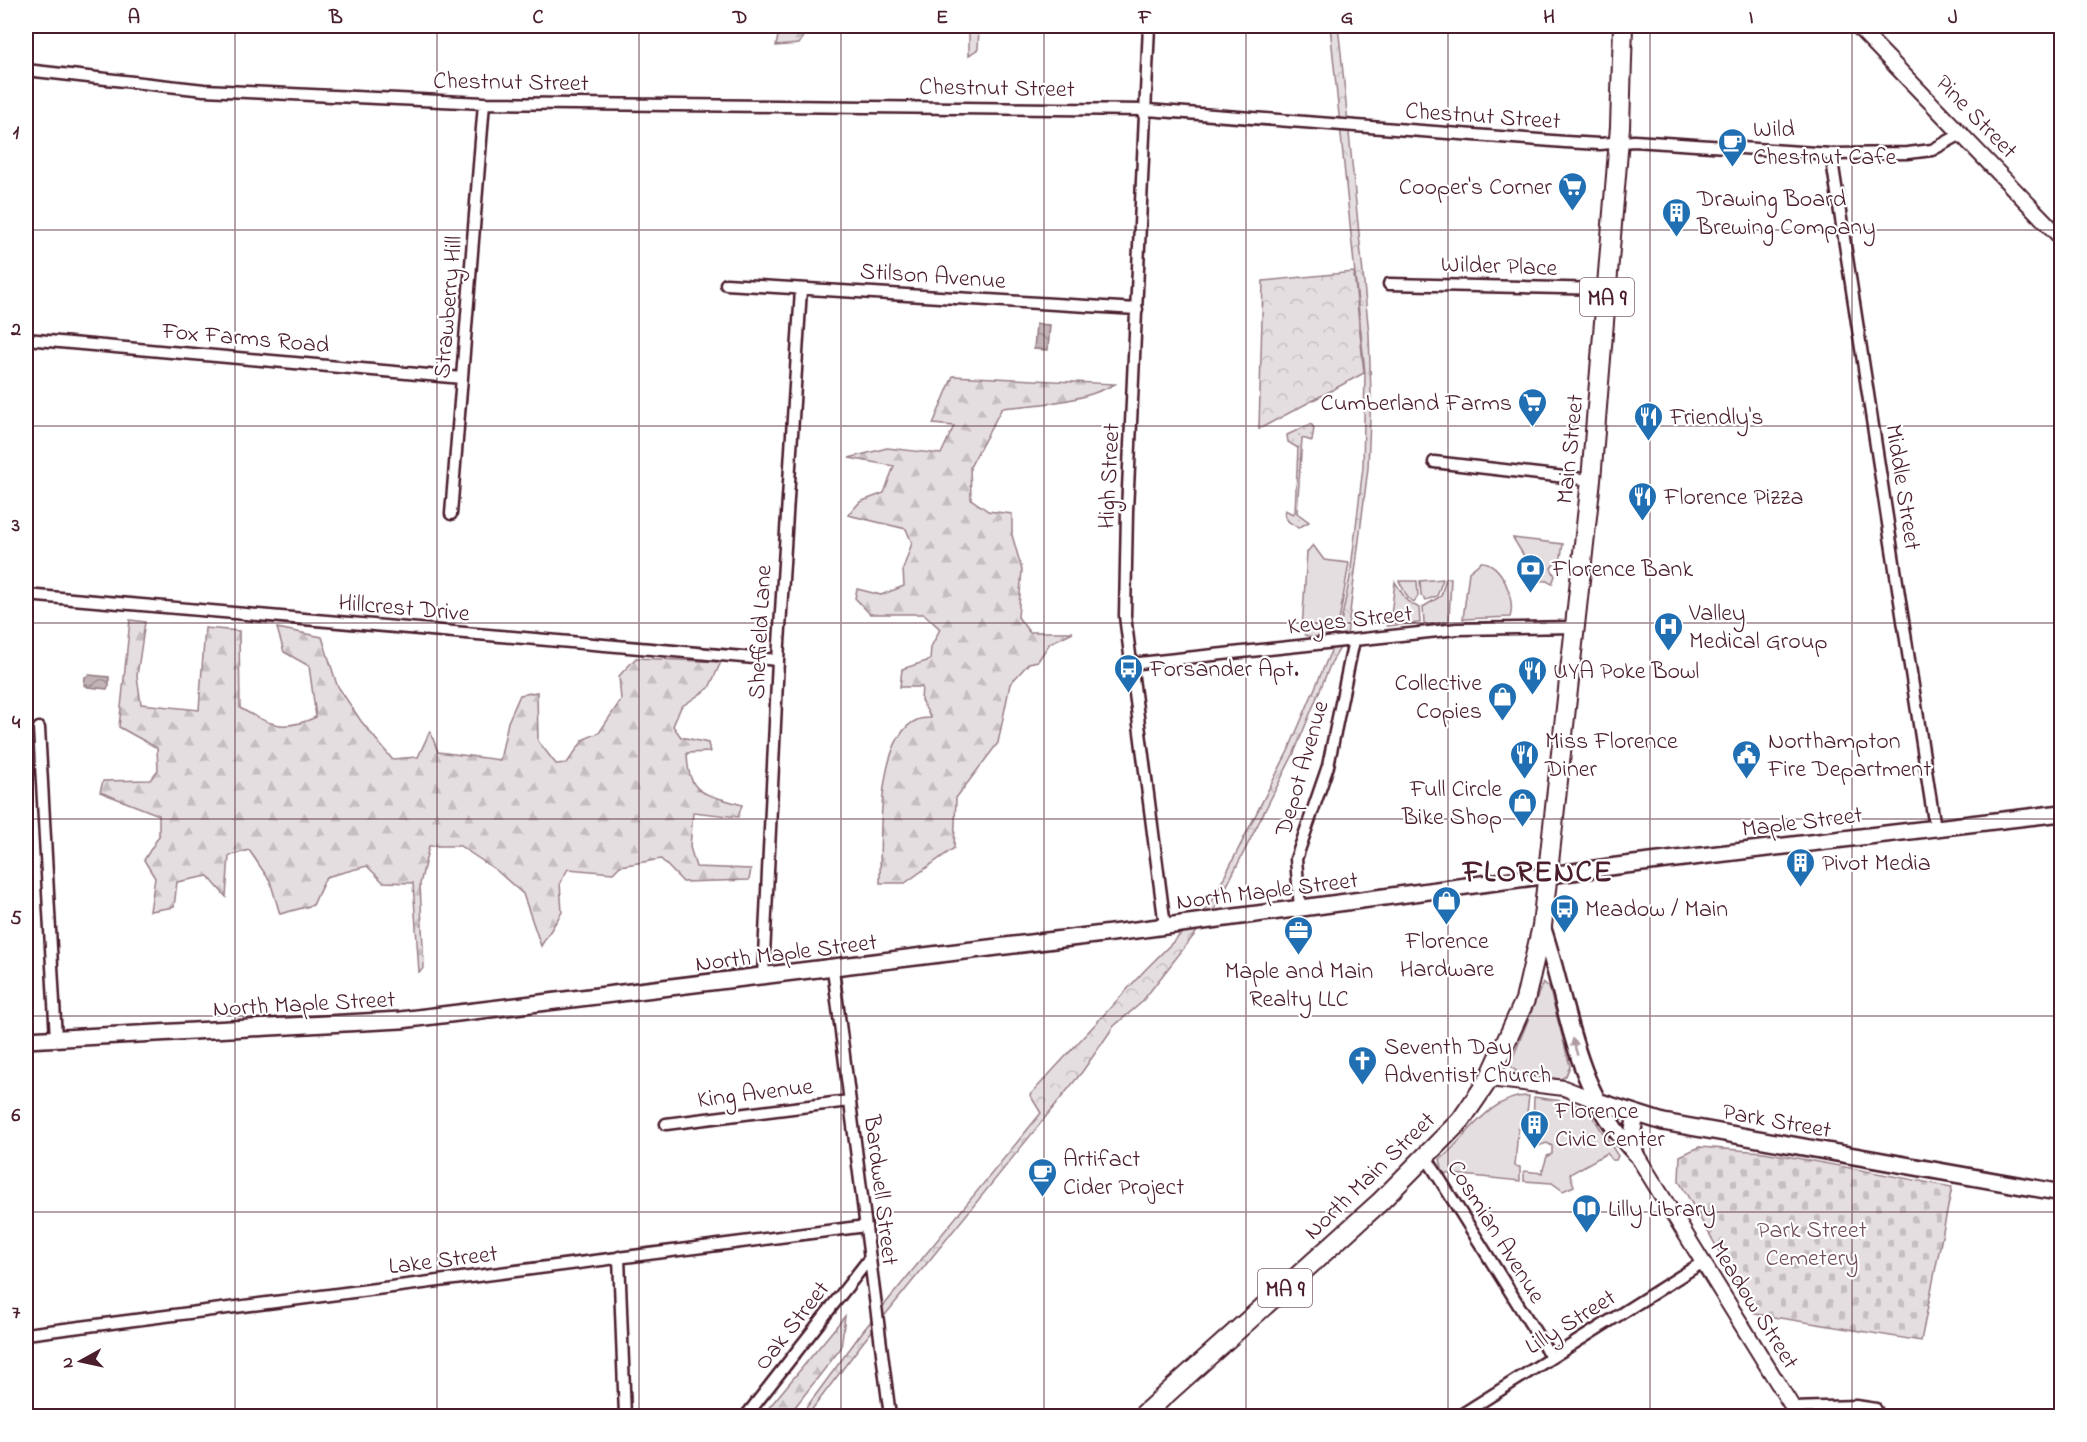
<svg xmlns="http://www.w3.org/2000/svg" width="2087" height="1442" viewBox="0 0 2087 1442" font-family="'Indie Flower',sans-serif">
<defs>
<pattern id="forest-firs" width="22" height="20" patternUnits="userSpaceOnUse" patternTransform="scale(1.5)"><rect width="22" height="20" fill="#e5dee0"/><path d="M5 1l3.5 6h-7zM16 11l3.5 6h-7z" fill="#c6bec0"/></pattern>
<pattern id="cemetery-stones" width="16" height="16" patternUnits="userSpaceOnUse" patternTransform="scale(1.5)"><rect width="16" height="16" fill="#e5dee0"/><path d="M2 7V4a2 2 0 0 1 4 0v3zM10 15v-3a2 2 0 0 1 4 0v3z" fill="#c6bec0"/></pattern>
<pattern id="park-crowns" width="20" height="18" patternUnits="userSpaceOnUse" patternTransform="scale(1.5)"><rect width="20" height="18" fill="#e5dee0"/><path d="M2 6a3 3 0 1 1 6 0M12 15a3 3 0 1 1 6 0" fill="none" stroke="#c6bec0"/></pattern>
<pattern id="garden-dots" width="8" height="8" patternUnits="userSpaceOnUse" patternTransform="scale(1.5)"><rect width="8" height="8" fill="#e5dee0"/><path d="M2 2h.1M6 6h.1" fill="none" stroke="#c6bec0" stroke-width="1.8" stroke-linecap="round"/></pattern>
<pattern id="water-waves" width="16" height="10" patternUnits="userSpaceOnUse" patternTransform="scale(1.5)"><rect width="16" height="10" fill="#c1b3b6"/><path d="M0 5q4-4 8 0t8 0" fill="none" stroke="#9f9194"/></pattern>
</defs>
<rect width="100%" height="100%" fill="#fff"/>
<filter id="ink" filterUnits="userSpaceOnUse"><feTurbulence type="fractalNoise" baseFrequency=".0167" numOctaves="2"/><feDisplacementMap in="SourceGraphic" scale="12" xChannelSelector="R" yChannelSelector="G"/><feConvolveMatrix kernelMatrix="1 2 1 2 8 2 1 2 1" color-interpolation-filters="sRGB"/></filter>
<g filter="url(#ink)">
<!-- grass -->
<path fill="#e5dee0" stroke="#987e86" stroke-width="1.5" d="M 1513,538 L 1563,544 L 1560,563 L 1555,563 L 1551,568 L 1555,576 L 1552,584 L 1547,581 L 1531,580 L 1527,561 Z
M 1313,545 L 1324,560 L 1349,563 L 1337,633 L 1313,638 L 1305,635 L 1302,629 L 1307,552 Z
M 1481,562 C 1502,561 1516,601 1510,617 L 1463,619 L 1469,572 Z
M 1446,578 L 1451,578 L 1449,621 L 1428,625 L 1424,623 L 1423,607 L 1441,596 Z
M 1443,579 L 1437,596 L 1426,600 L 1421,595 L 1420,581 Z
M 1399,581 L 1417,581 L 1418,596 L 1414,602 L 1408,598 Z
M 1395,582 L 1407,601 L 1419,608 L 1420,623 L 1387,626 L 1386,623 L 1390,623 Z
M 1543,982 L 1549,987 L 1570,1066 L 1566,1076 L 1561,1079 L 1520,1075 L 1510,1065 Z
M 1529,1096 L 1525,1129 L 1518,1129 L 1515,1166 L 1520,1167 L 1520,1181 L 1443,1173 L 1440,1159 C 1446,1156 1451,1149 1457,1143 C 1475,1124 1499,1094 1529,1096 Z
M 1534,1097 L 1562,1101 L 1588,1109 L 1618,1156 L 1616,1160 L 1612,1160 L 1607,1153 L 1570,1174 L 1574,1186 L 1563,1191 L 1552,1183 L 1524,1181 L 1524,1171 L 1542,1173 L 1547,1156 L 1552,1154 L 1552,1146 L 1547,1143 L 1538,1146 L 1540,1130 L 1533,1129 L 1533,1125 Z"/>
<!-- forest -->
<path fill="url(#forest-firs)" stroke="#987e86" stroke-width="1.5" d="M 780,26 L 810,26 L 799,44 L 776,46 Z
M 969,26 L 979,26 L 978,49 L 969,55 Z
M 953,376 L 1115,384 C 1079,403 1042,404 1002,408 L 970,467 L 971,499 L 988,511 L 1012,514 L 1012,535 L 1022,570 L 1018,617 L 1029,632 L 1073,632 L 1050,643 L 1038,661 L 1029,663 L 1010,684 L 998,743 L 956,798 L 954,848 L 905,883 L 880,883 C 881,845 875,738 917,720 C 921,718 927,718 931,718 L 921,700 L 922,687 L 900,687 L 902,669 L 930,660 L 931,647 L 940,629 L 924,614 L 870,614 L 855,598 L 857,589 L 881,595 L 904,586 L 903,569 L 912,543 L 906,529 L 848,515 L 860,502 L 884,493 L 894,466 L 849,458 L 887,448 L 941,454 L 954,426 L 933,424 Z
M 130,620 L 145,622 L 137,676 L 141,704 L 199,710 L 205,628 L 239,631 L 240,708 C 269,725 284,732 316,717 L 309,666 L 284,652 L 277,628 L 322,637 L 337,685 L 361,721 L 392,759 L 418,757 L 430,731 L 438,752 L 500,760 L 508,722 L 520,695 L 537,692 L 538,741 L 556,764 L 567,763 L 584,739 L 599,733 L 621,700 L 619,676 L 636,658 L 721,662 L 709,688 L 681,707 L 673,726 L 681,737 L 708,743 L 710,752 L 687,753 C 688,797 705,793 742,805 L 738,817 L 693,812 L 690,847 L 696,867 L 751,869 L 749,880 L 683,882 L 661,859 L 620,866 L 613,873 L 568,869 L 560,883 L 562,912 L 541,946 L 523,894 L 496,870 L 460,846 L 429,846 L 420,884 L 424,968 L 419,972 L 413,883 L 383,882 L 367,866 L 326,877 L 313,905 L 280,914 L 270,881 L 249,850 L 229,856 L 226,897 L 208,876 L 177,882 L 174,907 L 150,911 L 155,878 L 144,860 L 159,836 L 159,815 L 100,792 L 103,781 L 150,780 L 158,770 L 157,748 L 119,727 Z
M 845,1316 L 841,1348 L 788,1416 L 762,1416 Z"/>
<!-- cemetery -->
<path fill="url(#cemetery-stones)" stroke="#987e86" stroke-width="1.5" d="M 1699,1147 L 1764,1152 L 1952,1187 L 1921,1341 L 1755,1314 L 1679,1181 L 1680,1156 Z"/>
<!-- park -->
<path fill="url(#park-crowns)" stroke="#987e86" stroke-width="1.5" d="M 1330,26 L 1338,26 L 1341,53 L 1369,334 L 1371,394 L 1368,468 L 1347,636 L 1331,663 L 1294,753 L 1216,907 L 1141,1003 L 1114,1026 L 1082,1072 L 864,1341 L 807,1416 L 800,1416 L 863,1331 L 1041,1113 L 1030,1095 L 1145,970 L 1210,905 L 1288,751 L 1339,632 L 1350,577 L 1363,467 L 1365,373 Z
M 1354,272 L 1364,373 L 1259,429 L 1263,281 Z"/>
<!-- garden -->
<path fill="url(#garden-dots)" stroke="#987e86" stroke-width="1.5" d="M 1311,424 L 1314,428 L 1312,441 L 1302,438 L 1297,513 L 1309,522 L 1298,528 C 1292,523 1282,521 1285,510 L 1293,514 L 1295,512 L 1298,448 L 1288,442 L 1287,435 Z"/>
<!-- water -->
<path fill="url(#water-waves)" stroke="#91787e" stroke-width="1.5" d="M 1036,324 L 1050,325 L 1048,350 L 1034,349 Z
M 89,675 L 109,677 L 109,686 L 107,689 L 88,687 L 84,685 L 85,677 Z"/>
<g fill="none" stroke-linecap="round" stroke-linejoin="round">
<defs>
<path id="minor" d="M 1149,26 L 1127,511 L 1125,616 L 1165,926
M 26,70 L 204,90 L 484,103 L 1147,110 L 1565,142 L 1600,144 L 1634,141 L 1831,154 L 1908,153 L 1932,150 L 1963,133
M 1831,154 L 1935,828
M 726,284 L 1137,309
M 1389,284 L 1607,289
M 26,339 L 462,378
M 1434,462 L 1591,480
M 451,514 L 484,103
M 26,595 L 778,660
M 1130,664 L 1457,629 L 1574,627
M 39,728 L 56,1039
M 1300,908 L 1296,859 L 1328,766 L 1354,640
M 833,969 L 890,1416
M 763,977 L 778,660 L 801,289
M 666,1124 L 849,1101
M 1426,1157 L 1551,1357
M 619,1257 L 625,1416
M 26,1334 L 866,1226
M 1793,1408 L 1856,1406 L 1876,1409
M 746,1416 L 869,1259
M 1459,1416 L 1703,1262"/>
<path id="tertiary" d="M 1857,26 L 2062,239
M 1489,1079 L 1564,1088 L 1597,1101
M 1636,1154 L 1798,1416"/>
<path id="secondary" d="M 1542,926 C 1570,1008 1572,1088 1636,1154
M 26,1040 L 401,1020 L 1136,930 L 1617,866 L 2062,813
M 1597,1101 L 1663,1122 L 2062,1193
M 1635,1153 L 1633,1130 L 1636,1115"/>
<path id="trunk" d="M 1142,1416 L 1380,1202 L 1461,1120 L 1489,1079 L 1525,1000 L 1542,926 L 1591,480 L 1620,127 L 1623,26"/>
</defs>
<!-- minor casing -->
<use href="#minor" stroke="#4a1f2b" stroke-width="15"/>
<!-- tertiary casing -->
<use href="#tertiary" stroke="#4a1f2b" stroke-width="18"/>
<!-- secondary casing -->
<use href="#secondary" stroke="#4a1f2b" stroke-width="20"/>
<!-- trunk casing -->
<use href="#trunk" stroke="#4a1f2b" stroke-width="22"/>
<!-- minor -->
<use href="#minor" stroke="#fff" stroke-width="10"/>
<!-- tertiary -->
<use href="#tertiary" stroke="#fff" stroke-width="14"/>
<!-- secondary -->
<use href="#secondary" stroke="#fff" stroke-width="15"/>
<!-- trunk -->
<use href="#trunk" stroke="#fff" stroke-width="18"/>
</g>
<!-- one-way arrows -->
<defs><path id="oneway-solid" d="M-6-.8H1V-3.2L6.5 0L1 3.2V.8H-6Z" transform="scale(1.5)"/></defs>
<use fill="#ae9aa0" href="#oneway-solid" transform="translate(1575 1047) rotate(-106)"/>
</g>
<!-- grid -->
<path fill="none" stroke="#4a1f2b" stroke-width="1.5" stroke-opacity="0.55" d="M 235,26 L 235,1416M 437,26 L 437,1416M 639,26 L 639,1416M 841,26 L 841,1416M 1044,26 L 1044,1416M 1246,26 L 1246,1416M 1448,26 L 1448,1416M 1650,26 L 1650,1416M 1852,26 L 1852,1416M 26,230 L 2062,230M 26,426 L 2062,426M 26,623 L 2062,623M 26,819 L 2062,819M 26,1016 L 2062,1016M 26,1212 L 2062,1212"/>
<!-- icons -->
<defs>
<symbol id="cafe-pin" viewBox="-11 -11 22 30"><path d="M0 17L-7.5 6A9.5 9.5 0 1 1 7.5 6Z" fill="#1f6fb2" stroke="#fff"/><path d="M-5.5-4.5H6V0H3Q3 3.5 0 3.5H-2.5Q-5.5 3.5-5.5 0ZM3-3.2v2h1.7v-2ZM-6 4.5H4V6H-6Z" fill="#fff"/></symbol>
<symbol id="supermarket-pin" viewBox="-11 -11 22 30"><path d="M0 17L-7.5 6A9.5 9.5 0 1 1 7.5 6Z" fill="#1f6fb2" stroke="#fff"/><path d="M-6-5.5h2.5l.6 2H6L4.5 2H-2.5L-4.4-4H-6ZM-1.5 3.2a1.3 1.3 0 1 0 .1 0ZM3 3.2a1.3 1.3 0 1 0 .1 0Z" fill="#fff"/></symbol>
<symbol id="building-pin" viewBox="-11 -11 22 30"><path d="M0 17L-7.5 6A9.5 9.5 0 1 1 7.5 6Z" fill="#1f6fb2" stroke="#fff"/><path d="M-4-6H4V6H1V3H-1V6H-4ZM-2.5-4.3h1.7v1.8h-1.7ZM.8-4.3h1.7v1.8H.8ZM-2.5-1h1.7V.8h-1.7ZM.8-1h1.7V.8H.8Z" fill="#fff"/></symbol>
<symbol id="restaurant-pin" viewBox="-11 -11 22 30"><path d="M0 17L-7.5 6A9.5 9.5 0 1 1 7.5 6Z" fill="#1f6fb2" stroke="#fff"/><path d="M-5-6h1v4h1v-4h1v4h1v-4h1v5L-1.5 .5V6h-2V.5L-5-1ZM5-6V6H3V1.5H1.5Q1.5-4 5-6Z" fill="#fff"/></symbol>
<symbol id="bank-pin" viewBox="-11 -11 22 30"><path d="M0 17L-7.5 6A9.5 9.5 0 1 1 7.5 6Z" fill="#1f6fb2" stroke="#fff"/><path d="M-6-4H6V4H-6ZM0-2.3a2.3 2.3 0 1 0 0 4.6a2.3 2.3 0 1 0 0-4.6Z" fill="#fff"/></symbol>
<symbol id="hospital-pin" viewBox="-11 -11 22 30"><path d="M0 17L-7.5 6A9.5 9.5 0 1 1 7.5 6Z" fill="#1f6fb2" stroke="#fff"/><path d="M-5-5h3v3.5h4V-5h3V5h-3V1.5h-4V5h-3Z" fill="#fff"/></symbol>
<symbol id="bus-pin" viewBox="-11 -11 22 30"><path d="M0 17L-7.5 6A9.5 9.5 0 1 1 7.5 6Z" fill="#1f6fb2" stroke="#fff"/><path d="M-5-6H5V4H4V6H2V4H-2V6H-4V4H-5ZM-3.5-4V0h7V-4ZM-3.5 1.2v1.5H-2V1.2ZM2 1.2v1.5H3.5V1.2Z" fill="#fff"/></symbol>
<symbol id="shop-pin" viewBox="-11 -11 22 30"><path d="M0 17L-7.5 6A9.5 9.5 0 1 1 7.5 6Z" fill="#1f6fb2" stroke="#fff"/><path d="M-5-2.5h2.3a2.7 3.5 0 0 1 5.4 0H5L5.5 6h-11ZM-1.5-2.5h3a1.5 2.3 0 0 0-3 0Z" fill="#fff"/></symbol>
<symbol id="civic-pin" viewBox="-11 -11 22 30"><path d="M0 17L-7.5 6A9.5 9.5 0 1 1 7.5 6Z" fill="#1f6fb2" stroke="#fff"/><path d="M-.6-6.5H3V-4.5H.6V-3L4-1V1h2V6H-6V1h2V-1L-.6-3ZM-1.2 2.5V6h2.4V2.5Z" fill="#fff"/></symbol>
<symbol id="office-pin" viewBox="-11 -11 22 30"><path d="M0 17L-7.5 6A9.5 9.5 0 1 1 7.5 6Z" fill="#1f6fb2" stroke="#fff"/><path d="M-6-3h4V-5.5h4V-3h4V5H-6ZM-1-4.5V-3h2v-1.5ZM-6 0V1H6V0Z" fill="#fff"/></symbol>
<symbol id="church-pin" viewBox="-11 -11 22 30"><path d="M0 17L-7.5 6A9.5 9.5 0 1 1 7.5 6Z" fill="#1f6fb2" stroke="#fff"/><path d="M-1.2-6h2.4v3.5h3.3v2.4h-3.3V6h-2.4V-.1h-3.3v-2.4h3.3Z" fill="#fff"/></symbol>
<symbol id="library-pin" viewBox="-11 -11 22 30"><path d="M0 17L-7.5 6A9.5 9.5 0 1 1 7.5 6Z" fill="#1f6fb2" stroke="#fff"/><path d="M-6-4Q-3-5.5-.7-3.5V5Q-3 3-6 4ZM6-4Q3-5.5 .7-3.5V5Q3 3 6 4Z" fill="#fff"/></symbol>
</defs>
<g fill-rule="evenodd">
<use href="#cafe-pin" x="1716" y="126" width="33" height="45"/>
<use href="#supermarket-pin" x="1556" y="170" width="33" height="45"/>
<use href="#building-pin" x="1660" y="196" width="33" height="45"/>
<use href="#supermarket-pin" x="1516" y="386" width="33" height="45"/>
<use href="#restaurant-pin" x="1632" y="400" width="33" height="45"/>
<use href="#restaurant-pin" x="1626" y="480" width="33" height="45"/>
<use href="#bank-pin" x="1514" y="552" width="33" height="45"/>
<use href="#hospital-pin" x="1652" y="610" width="33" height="45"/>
<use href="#bus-pin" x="1112" y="652" width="33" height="45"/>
<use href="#restaurant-pin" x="1516" y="654" width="33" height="45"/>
<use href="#shop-pin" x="1486" y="680" width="33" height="45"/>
<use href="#restaurant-pin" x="1508" y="738" width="33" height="45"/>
<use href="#civic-pin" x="1730" y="738" width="33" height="45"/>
<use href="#shop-pin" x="1506" y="786" width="33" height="45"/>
<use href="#building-pin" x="1784" y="846" width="33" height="45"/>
<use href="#shop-pin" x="1430" y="884" width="33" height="45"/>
<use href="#bus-pin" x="1548" y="892" width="33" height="45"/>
<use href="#office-pin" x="1282" y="914" width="33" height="45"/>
<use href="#church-pin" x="1346" y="1044" width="33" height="45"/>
<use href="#building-pin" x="1518" y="1108" width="33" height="45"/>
<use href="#cafe-pin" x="1026" y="1156" width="33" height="45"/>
<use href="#library-pin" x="1570" y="1192" width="33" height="45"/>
</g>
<g text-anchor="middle" stroke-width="4.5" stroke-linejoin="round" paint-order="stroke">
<!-- shield labels -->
<g fill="#fff" stroke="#80626b" stroke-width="1.5">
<rect x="1580" y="278" width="54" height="38" rx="4.5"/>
<rect x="1258" y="1269" width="54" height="38" rx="4.5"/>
</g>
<g font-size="22" font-weight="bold" fill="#4a1f2b">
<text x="1607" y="305">MA 9</text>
<text x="1285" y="1296">MA 9</text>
</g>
<!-- street labels -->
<g font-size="24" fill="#4a1f2b" stroke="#fff">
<text transform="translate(511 81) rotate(1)" y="8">Chestnut Street</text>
<text transform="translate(997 87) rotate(1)" y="8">Chestnut Street</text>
<text transform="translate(1483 115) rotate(4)" y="8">Chestnut Street</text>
<text transform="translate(1977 116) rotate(46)" y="8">Pine Street</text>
<text transform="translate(1499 265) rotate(2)" y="8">Wilder Place</text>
<text transform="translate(933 275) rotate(4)" y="8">Stilson Avenue</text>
<text transform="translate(447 307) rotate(-85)" y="8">Strawberry Hill</text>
<text transform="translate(246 337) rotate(5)" y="8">Fox Farms Road</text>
<text transform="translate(1569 449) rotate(-84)" y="8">Main Street</text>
<text transform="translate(1108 476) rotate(-87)" y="8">High Street</text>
<text transform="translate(1904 487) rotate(81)" y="8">Middle Street</text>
<text transform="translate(404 607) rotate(5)" y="8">Hillcrest Drive</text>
<text transform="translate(1350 619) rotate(-6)" y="8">Keyes Street</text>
<text transform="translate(759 632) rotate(-87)" y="8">Sheffield Lane</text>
<text transform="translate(1301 768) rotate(-74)" y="8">Depot Avenue</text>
<text transform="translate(1802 821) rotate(-7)" y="8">Maple Street</text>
<text transform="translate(1267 890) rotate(-7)" y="8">North Maple Street</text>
<text transform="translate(786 952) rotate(-7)" y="8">North Maple Street</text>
<text transform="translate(304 1003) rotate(-3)" y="8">North Maple Street</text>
<text transform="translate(755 1092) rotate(-7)" y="8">King Avenue</text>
<text transform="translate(1777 1120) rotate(10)" y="8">Park Street</text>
<text transform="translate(1369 1175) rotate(-44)" y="8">North Main Street</text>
<text transform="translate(882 1190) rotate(83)" y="8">Bardwell Street</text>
<text transform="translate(1497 1231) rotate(58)" y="8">Cosmian Avenue</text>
<text transform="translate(443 1259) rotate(-7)" y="8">Lake Street</text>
<text transform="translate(1755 1304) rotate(58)" y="8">Meadow Street</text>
<text transform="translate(1570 1321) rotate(-32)" y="8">Lilly Street</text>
<text transform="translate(791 1325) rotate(-52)" y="8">Oak Street</text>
</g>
<!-- poi labels -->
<g font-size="24" fill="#4a1f2b" stroke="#fff" text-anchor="start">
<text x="1753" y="136">Wild<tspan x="1753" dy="28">Chestnut Cafe</tspan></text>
<text x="1552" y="194" text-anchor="end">Cooper's Corner</text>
<text x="1697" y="206">Drawing Board<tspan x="1697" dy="28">Brewing Company</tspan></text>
<text x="1512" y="410" text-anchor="end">Cumberland Farms</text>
<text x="1670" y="424">Friendly's</text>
<text x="1664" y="504">Florence Pizza</text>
<text x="1552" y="576">Florence Bank</text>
<text x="1689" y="620">Valley<tspan x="1689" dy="28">Medical Group</tspan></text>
<text x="1150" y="676">Forsander Apt.</text>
<text x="1553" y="678">UYA Poke Bowl</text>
<text x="1482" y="690" text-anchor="end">Collective<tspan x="1482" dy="28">Copies</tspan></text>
<text x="1545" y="748">Miss Florence<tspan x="1545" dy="28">Diner</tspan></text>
<text x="1768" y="748">Northampton<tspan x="1768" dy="28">Fire Department</tspan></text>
<text x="1502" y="796" text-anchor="end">Full Circle<tspan x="1502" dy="28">Bike Shop</tspan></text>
<text x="1822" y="870">Pivot Media</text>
<text x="1585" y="916">Meadow / Main</text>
<text x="1447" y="948" text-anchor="middle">Florence<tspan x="1447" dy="28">Hardware</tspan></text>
<text x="1299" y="978" text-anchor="middle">Maple and Main<tspan x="1299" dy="28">Realty LLC</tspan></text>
<text x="1384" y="1054">Seventh Day<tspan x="1384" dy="28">Adventist Church</tspan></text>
<text x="1555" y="1118">Florence<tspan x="1555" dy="28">Civic Center</tspan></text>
<text x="1063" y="1166">Artifact<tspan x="1063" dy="28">Cider Project</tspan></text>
<text x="1608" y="1216">Lilly Library</text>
</g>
<!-- park labels -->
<g font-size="24" fill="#714f58" stroke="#fff">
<text x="1812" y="1237">Park Street<tspan x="1812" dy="28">Cemetery</tspan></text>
</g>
<!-- district labels -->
<g font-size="30" font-weight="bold" letter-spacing="1.5" fill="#4a1f2b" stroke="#fff">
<text x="1538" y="881">FLORENCE</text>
</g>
</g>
<!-- margin -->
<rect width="2087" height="1442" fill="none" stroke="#fff" stroke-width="66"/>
<!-- north arrow -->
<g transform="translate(81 1361) rotate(262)" stroke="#ffffff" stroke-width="4.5" paint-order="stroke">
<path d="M0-4.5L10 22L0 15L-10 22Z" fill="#4a1f2b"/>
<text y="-9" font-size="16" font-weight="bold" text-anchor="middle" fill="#4a1f2b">N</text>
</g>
<rect x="33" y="33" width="2021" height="1376" fill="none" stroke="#4a1f2b" stroke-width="2"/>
<g font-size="20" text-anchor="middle" font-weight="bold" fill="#4a1f2b">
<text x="134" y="23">A</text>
<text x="336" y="23">B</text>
<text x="538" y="23">C</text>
<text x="740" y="23">D</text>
<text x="942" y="23">E</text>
<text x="1145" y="23">F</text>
<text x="1347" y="23">G</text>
<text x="1549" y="23">H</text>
<text x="1751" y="23">I</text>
<text x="1953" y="23">J</text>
<text x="16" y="138">1</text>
<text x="16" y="335">2</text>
<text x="16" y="531">3</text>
<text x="16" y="728">4</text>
<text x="16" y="924">5</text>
<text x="16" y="1121">6</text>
<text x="16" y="1318">7</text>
</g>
</svg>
